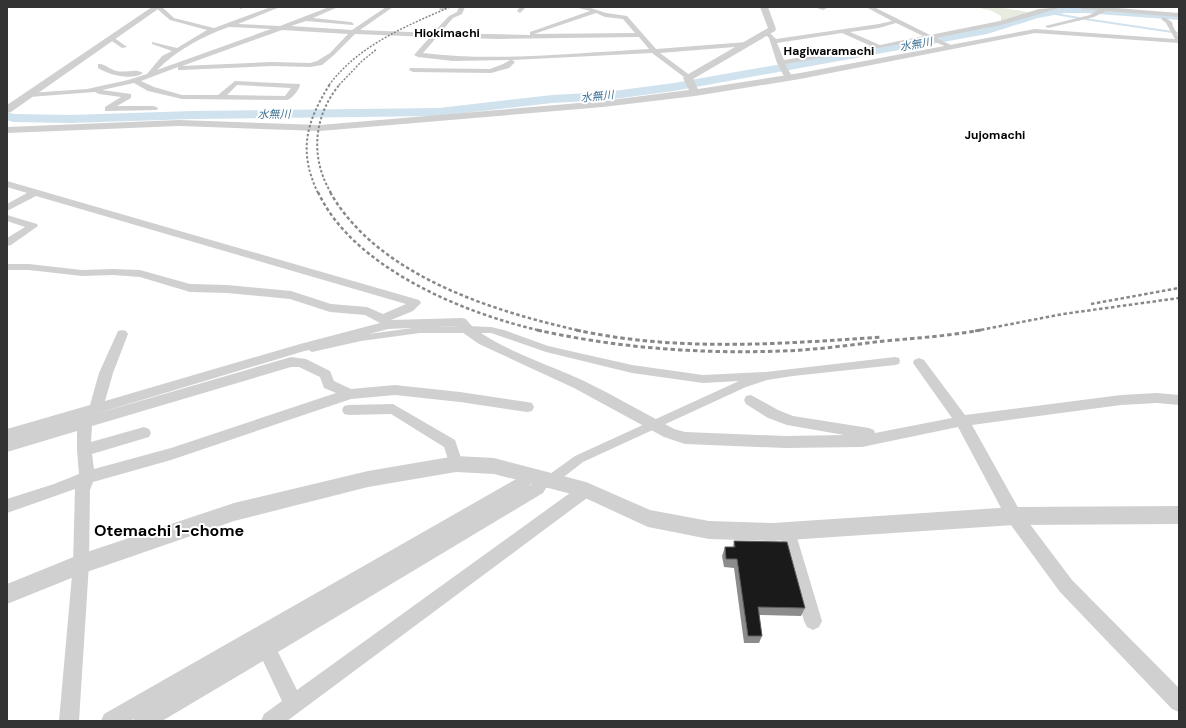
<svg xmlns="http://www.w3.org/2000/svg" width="1186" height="728" viewBox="0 0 1186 728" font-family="'DM Sans','Noto Sans JP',sans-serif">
<rect width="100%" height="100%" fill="#fff"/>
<!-- green -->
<path fill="#e6ecdf" d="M 980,7 L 996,7 L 1029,12 L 1001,22 L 1001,16 L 990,10 L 983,9 Z"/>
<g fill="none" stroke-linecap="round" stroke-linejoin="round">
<!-- stream -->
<path stroke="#cfe2ee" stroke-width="2" d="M 1050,13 L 1079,18
M 1085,19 L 1179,33"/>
<!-- river -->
<path fill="#cfe2ee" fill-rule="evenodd" d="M 1065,7 L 1085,7 L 1179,14 L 1179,20 L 1085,13 L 1065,13 L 1038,18 L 987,34 L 674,91 L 606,100 L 552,103 L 439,116 L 192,119 L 71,123 L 13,122 L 7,120 L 7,112 L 14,114 L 71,115 L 192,111 L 439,108 L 552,95 L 606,92 L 674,83 L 985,28 L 1033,14 Z"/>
<!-- pedestrian -->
<path fill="#d0d0d0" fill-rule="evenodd" d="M 466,326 L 491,327 L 504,330 L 548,346 L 632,365 L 703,375 L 766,372 L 895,357 L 899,358 L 900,361 L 899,364 L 895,365 L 793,376 L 767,380 L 746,387 L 583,462 L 551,487 L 547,488 L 543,487 L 541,483 L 543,479 L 575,456 L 739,381 L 703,383 L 632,373 L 546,352 L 491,333 L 420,333 L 361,341 L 312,352 L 307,349 L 312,346 L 361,335 L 420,327 Z"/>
<!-- minor -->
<path fill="#d0d0d0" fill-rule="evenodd" d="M 155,7 L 162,7 L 174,18 L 214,28 L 271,7 L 280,7 L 238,24 L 280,26 L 329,7 L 338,7 L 313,18 L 351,22 L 354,24 L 353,25 L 306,21 L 291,26 L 352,30 L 386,7 L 393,7 L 360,30 L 433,33 L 449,16 L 457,12 L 459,7 L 465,7 L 462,14 L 453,18 L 440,33 L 530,35 L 530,32 L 590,11 L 575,7 L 588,7 L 606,13 L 627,16 L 656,49 L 747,42 L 750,44 L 747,46 L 660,53 L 691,76 L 692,78 L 688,80 L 652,53 L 512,60 L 515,62 L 509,68 L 491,73 L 413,72 L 409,70 L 410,68 L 490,69 L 503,64 L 510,60 L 453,61 L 418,57 L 414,55 L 430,37 L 355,34 L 334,55 L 322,65 L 310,67 L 272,66 L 181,70 L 178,70 L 178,67 L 141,81 L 154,87 L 182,95 L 218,95 L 235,81 L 300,84 C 300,89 292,99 287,100 L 182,99 L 148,91 L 134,83 L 102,90 L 131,94 L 131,98 L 117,106 L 154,106 L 158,108 L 157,110 L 108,111 L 105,111 L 105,107 L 121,97 L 99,94 L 95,92 L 29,97 L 25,95 L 29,93 L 87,89 L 128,80 L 147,74 L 162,56 L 172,51 L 152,44 L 152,42 L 177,48 L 207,30 L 170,20 ZM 596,13 L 605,17 L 623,19 L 635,33 L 534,34 ZM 229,27 L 271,29 L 157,70 C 177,50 203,36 229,27 ZM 282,30 L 348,34 L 330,53 L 317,61 L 310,63 L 272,62 L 182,66 ZM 437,37 L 497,39 L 639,37 L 649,49 C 574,53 497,62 423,53 ZM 237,85 L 291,88 L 285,96 L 227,95 Z
M 237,7 L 244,7 L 241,9 Z
M 441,7 L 449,7 L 442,11 L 439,9 Z
M 520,7 L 526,7 L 520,13 L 517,11 Z
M 814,7 L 829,7 L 823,10 Z
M 866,7 L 874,7 L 930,35 L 1000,21 L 1039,9 L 1063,7 L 1001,25 L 936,38 L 953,46 L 953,48 L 951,49 L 929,39 L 785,64 L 793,78 L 789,80 L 786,80 L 777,63 L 769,38 L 766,35 L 767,34 L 771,34 L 776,39 L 879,24 L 892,21 ZM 896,23 L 923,36 L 880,45 L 850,32 L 879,28 ZM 842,33 L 871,46 L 784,60 L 777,43 Z
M 1079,7 L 1104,7 L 1179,13 L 1179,17 L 1106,11 L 1094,17 L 1048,28 L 1045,26 L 1090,15 L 1098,10 L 1082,9 Z
M 1164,17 L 1172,22 C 1173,30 1179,32 1179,43 L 1035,33 L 1032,31 L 1035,29 L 1175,39 L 1166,23 L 1161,19 Z
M 109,37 L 113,37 L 127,47 L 122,48 L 109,39 Z
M 98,64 C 105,63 110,70 117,71 C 125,73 136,68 143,73 C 132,81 109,75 98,68 Z
M 7,181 L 419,300 L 421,303 L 413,311 L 391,320 L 462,318 L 466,319 C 481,343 556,367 584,381 C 615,396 644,413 674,429 L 685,432 L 785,436 L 844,435 L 787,425 L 768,418 L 746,404 L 744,400 L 746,396 L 751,395 L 778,410 L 793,416 L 869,428 L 874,430 L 875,433 L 952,418 L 913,363 L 914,360 L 919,358 L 924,360 L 965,415 L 1121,395 L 1157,393 L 1179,395 L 1179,405 L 1157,403 L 1121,405 L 972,425 L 1020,511 L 1072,580 L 1179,688 L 1179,712 L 1172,709 L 1060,592 L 1008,521 L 958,427 L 862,447 L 785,448 L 685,444 L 664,437 L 574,388 L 479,344 L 462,332 L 458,326 L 388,329 L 301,352 L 92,415 L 291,357 L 306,359 L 330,371 L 334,381 L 351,389 L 395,385 L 460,392 L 527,402 L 532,403 L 534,407 L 532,411 L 527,412 L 460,402 L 395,395 L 351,399 L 171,460 L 93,482 L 90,490 L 89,564 L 79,721 L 59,721 L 73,564 L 75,489 L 7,513 L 7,499 L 54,484 L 79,474 L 77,450 L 77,431 L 7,452 L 7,429 L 90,405 L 99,373 L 118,331 L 122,330 L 126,331 L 128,334 L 113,373 L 105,401 L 300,344 L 380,323 L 365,315 L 330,312 L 290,299 L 227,293 L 190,292 L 140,277 L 113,275 L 82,276 L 29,270 L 7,270 L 7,264 L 29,264 L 82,270 L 113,269 L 140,270 L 190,284 L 227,285 L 291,291 L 331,304 L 367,307 L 383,314 L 406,304 L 36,196 L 7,211 L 7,204 L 27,193 L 7,187 ZM 291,367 L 299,367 L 320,377 L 324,388 L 336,393 L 171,448 L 94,469 L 92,454 L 149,437 L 151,433 L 149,429 L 144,427 L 91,442 L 92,426 Z
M 7,215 L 37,224 L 38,226 L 11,245 L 7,246 L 7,238 L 25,227 L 7,221 Z
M 393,404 L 455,440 L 463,464 L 461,468 L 456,470 L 451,468 L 444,447 L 391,414 L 349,415 L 344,414 L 342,410 L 344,406 L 349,405 Z
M 532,470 L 537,472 L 540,476 L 537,480 L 528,486 L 538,481 L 543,483 L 546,488 L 543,493 L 278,652 L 297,690 L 581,485 L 586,483 L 591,485 L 594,490 L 591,495 L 287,721 L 261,721 L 264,714 L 282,701 L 263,661 L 162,721 L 133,721 L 134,719 L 130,721 L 101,721 L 104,714 Z
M 787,524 L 793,526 L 795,531 L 822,621 L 819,627 L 813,630 L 807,627 L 804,621 L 779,531 L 781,526 Z"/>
<!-- tertiary -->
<path fill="#d0d0d0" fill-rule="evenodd" d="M 152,7 L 161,7 L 11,112 L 7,113 L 7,105 Z
M 760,7 L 768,7 L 776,29 L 775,31 L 693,79 L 698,89 L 800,73 L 1035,29 L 1039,31 L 1035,33 L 800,79 L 695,96 L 603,107 L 320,131 L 179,126 L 7,133 L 7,127 L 179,120 L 320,125 L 603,101 L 689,90 L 683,78 L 685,76 L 768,28 Z
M 456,456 L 494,458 L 586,482 L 650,510 L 709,521 L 773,523 L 1014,507 L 1179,506 L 1179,524 L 1014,525 L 773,541 L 709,539 L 648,527 L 583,497 L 494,474 L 456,472 L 368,487 L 234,521 L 84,573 L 7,604 L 7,584 L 81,554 L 234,503 L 368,471 Z"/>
<!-- rail-far3 -->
<path stroke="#888" stroke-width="1.5" stroke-dasharray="2 1.5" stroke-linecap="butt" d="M 329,85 C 359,45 406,26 450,7
M 339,85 L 362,61 L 377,49"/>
<!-- rail-far2 -->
<path stroke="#888" stroke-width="2" stroke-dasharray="2.5 2" stroke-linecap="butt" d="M 318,193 C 298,151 306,122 330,84
M 331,193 C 310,158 313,116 340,84"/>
<!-- rail-far1 -->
<path stroke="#888" stroke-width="2.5" stroke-dasharray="3.5 2.5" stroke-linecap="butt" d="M 318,192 C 353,268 465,314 542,331
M 330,192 C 378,276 492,311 581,331
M 1091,304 L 1179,288
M 975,331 L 1063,314 L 1179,298"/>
<!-- rail -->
<path stroke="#888" stroke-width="3" stroke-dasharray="4.5 3" stroke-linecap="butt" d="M 537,330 C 618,348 699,354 781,351 C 816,350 850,345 884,341 C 917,338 948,336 981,330
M 576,330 C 677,352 780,344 882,337"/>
</g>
<!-- wall -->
<path fill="#8c8c8c" d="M 734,541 L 805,608 L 801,616 L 759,615 L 762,636 L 759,643 L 744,643 L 734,568 L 724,567 L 722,556 L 725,547 L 733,547 Z"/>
<!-- building -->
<path fill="#1a1a1a" stroke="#5f5f5f" d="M 734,541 L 787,542 L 805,608 L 758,607 L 762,636 L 748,636 L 737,559 L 726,559 L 725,547 L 735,547 Z"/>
<g text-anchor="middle" stroke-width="4" stroke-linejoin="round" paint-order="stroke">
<!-- far-water labels -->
<g font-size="11" font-style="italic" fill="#3f7597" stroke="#fff">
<text transform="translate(916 44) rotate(-10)" y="4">水無川</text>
<text transform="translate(597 96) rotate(-6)" y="4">水無川</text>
<text transform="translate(274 114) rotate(-1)" y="4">水無川</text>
</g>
<!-- far-quarter labels -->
<g font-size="12" font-weight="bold" fill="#000" stroke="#fff">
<text x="447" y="37">Hiokimachi</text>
<text x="829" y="55">Hagiwaramachi</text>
<text x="995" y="139">Jujomachi</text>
</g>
<!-- near-neighbourhood labels -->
<g font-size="16" font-weight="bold" fill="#000" stroke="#fff">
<text x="169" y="536">Otemachi 1-chome</text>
</g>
</g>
<!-- border -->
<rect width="1186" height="728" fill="none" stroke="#333333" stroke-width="16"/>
</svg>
